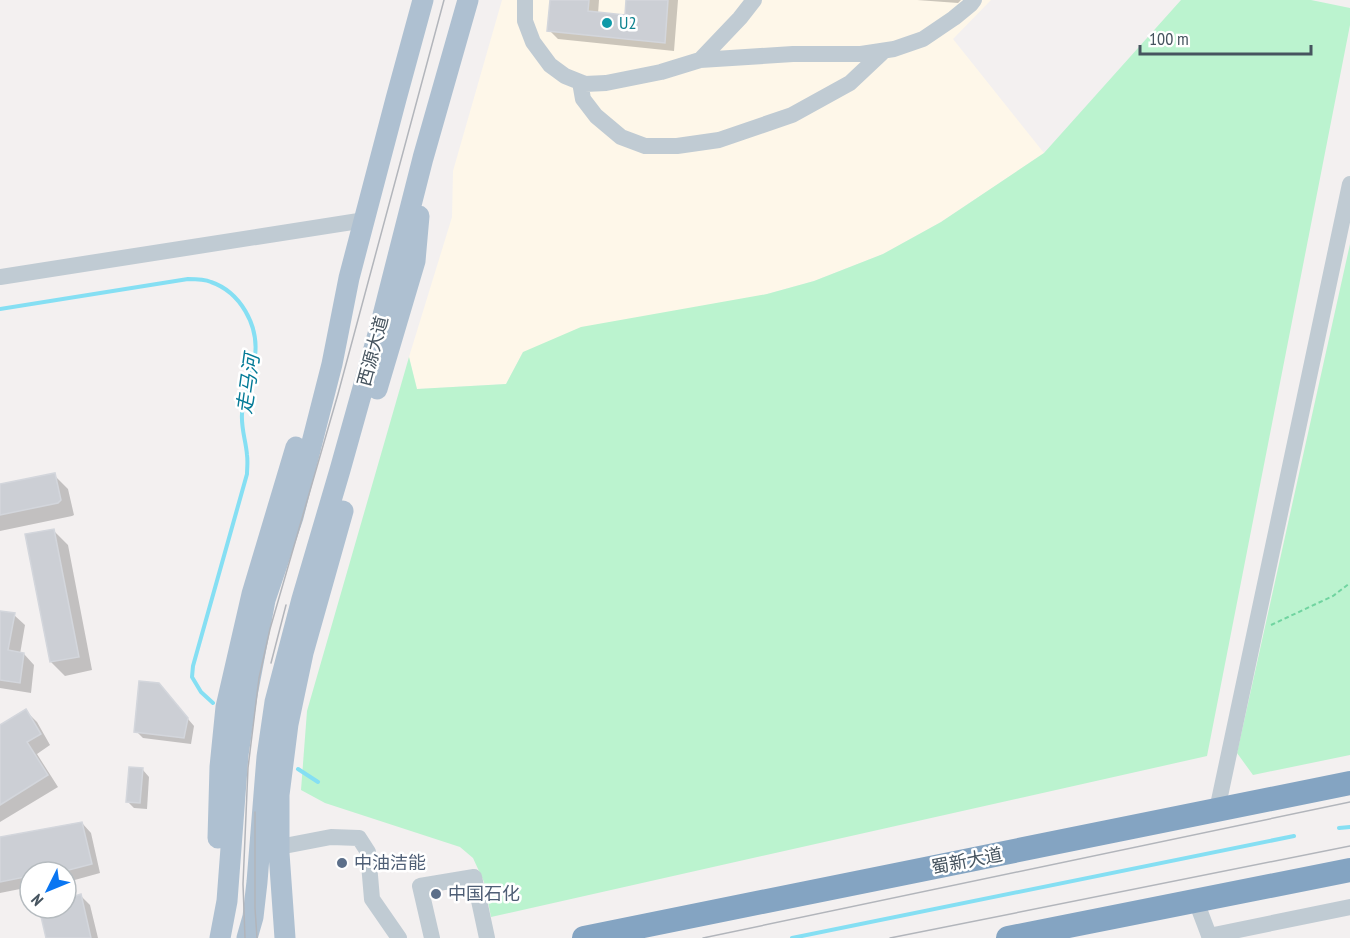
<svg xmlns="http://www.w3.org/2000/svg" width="1350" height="938" viewBox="0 0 1350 938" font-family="'PT Sans Narrow','Noto Sans SC',sans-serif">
<rect width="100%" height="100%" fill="#f3f0f0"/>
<!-- commercial -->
<path fill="#fef7e9" d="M 502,0 L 991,0 L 953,39 L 1044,153 L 941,222 L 883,254 L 814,281 L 767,294 L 523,352 L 506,384 L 417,389 L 409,357 L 452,217 L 453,171 Z"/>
<!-- green -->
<path fill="#bbf3cf" d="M 1181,0 L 1311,0 L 1350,8 L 1350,25 L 1207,756 L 491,917 L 484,882 L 473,858 L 460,847 L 325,803 L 301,790 L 307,711 L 409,357 L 417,389 L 506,384 L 523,352 L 581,327 L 767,294 L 814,281 L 883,254 L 941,222 L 1044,153 Z
M 1350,244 L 1350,755 L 1253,775 L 1237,753 Z"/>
<!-- shadow -->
<path fill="#0003" d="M 552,0 L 599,0 L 598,14 L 627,16 L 628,0 L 678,0 L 674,51 L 558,39 L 549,30 Z
M 917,0 L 961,0 L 958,3 Z
M 54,475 L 68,489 L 74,515 L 72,516 L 0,531 L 0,486 Z
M 54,531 L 68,545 L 92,670 L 65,676 L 51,662 Z
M 0,612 L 14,615 L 25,625 L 20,654 L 24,654 L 34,665 L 31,693 L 0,688 Z
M 165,692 L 194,726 L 191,744 L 143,738 L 136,731 Z
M 26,711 L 37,722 L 50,745 L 37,754 L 58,787 L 0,822 L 0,727 Z
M 143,770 L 149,777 L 147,809 L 134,808 L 127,801 Z
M 82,823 L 91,833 L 100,873 L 71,881 L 74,898 L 81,896 L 90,905 L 98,938 L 47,938 L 41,908 L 66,908 L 66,872 L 30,872 L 30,887 L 0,893 L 0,839 Z"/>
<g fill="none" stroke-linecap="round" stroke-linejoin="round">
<!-- stream -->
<path stroke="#85dff3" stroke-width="4" d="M 0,309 L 188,279 C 195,279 204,279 211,282 C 240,292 259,325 255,356 C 253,375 243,394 242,414 C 241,429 246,441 247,455 C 248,462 247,468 247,474 L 193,666 L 192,677 L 201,692 L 213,703
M 298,769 L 318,782
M 1339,828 L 1350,827
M 792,938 L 1294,836"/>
</g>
<!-- building -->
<path fill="#cccfd5" stroke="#d3d6dc" stroke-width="1.5" d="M 550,0 L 589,0 L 588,11 L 625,15 L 626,0 L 668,0 L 665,43 L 547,31 Z
M 55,473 L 61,500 L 58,503 L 0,515 L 0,484 Z
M 54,529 L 79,657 L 50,662 L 25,534 Z
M 0,611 L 15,613 L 8,650 L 24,653 L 20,683 L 0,680 Z
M 139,681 L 159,683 L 188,718 L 184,738 L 134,732 Z
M 26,709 L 41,734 L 27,742 L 48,775 L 0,805 L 0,725 Z
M 129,767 L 143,768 L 140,803 L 126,802 Z
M 82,822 L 92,864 L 61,872 L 30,872 L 30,876 L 0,882 L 0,837 Z
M 81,894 L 91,938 L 46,938 L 39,908 L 66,908 L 66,899 Z"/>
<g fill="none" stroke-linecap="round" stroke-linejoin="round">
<!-- path -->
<path stroke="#70d4a0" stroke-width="2" stroke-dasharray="4.5 3" stroke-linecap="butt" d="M 1271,625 L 1333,596 L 1350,583"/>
<!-- minor -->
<path stroke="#c0cbd3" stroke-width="16" d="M 525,0 L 525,21 L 533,42 L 550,65 L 565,76 L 585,84 L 606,83 L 661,72 L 700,60 L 793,54 L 861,54 L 894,49 L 923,39 L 954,18 L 971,4 L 974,0
M 700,60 L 740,18 L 754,0
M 580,82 L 583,99 L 596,116 L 621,137 L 645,146 L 677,146 L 719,140 L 792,115 L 850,83 L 884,51
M 0,277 L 365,220
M 1217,810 L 1350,184
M 279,847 L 331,837 L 359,838 L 368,852 L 372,899 L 399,938
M 1196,901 L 1210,938
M 1209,936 L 1350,907
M 432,938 L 420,886 L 474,877 L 487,938"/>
<!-- major -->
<path stroke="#aec0d1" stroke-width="21" d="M 377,389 L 415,261 L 419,216
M 218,838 L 220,767 L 226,707 L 252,594 L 296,447
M 220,938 L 227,901 L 238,755 L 247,695 L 265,600 L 293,517 L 332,364 L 349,278 L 396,99 L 423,0
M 247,938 L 253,917 L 257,882 L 267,757 L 275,702 L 302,599 L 340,470 L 380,327 L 423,158 L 468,0
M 285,938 L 279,853 L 279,795 L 288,724 L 303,653 L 343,511"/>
<!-- highway -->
<path stroke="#84a4c2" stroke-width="24" d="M 584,938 L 1350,783
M 1008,938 L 1350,870"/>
<!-- tram -->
<path stroke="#b2b5bb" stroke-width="1.5" d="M 271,663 L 286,605
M 255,812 L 255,908 L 257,938
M 245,938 L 243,884 L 248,768 L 259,678 L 270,629 L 338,394 L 444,0
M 703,938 L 1350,802
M 890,938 L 1350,846"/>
</g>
<!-- markers -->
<circle fill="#0f9aa8" stroke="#fff" stroke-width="2" cx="607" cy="23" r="6"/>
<g fill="#5c6f8a" stroke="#fff" stroke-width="2">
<circle cx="342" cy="863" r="6"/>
<circle cx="436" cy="894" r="6"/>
</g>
<g text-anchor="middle" stroke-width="5" stroke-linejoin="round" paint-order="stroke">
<!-- culture labels -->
<g font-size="18" fill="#0d838f" stroke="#fff" text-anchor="start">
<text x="619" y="29">U2</text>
</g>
<!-- street labels -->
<g font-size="18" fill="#46545f" stroke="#fff">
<text transform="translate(373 351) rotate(-75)" y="6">西源大道</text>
<text transform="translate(967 861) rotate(-11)" y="6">蜀新大道</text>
</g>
<!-- service labels -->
<g font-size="18" fill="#4e5e75" stroke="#fff" text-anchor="start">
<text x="354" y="869">中油洁能</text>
<text x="448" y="900">中国石化</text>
</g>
<!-- water labels -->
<g font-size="20" font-style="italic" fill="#047b97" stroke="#fff">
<text transform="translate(248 384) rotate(-82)" y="7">走马河</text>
</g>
</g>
<!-- north arrow -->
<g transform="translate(48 890) rotate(227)"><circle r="28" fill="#ffffff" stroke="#b5bbbf" stroke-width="1.5"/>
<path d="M0-4.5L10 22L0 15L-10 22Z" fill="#0a76f2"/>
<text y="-9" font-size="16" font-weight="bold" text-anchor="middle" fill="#46545f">N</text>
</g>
<!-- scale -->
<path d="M1140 45v9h171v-9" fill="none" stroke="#46545f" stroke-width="3"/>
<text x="1149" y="45" font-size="18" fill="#46545f" stroke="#ffffff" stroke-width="4.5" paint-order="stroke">100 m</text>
</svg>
